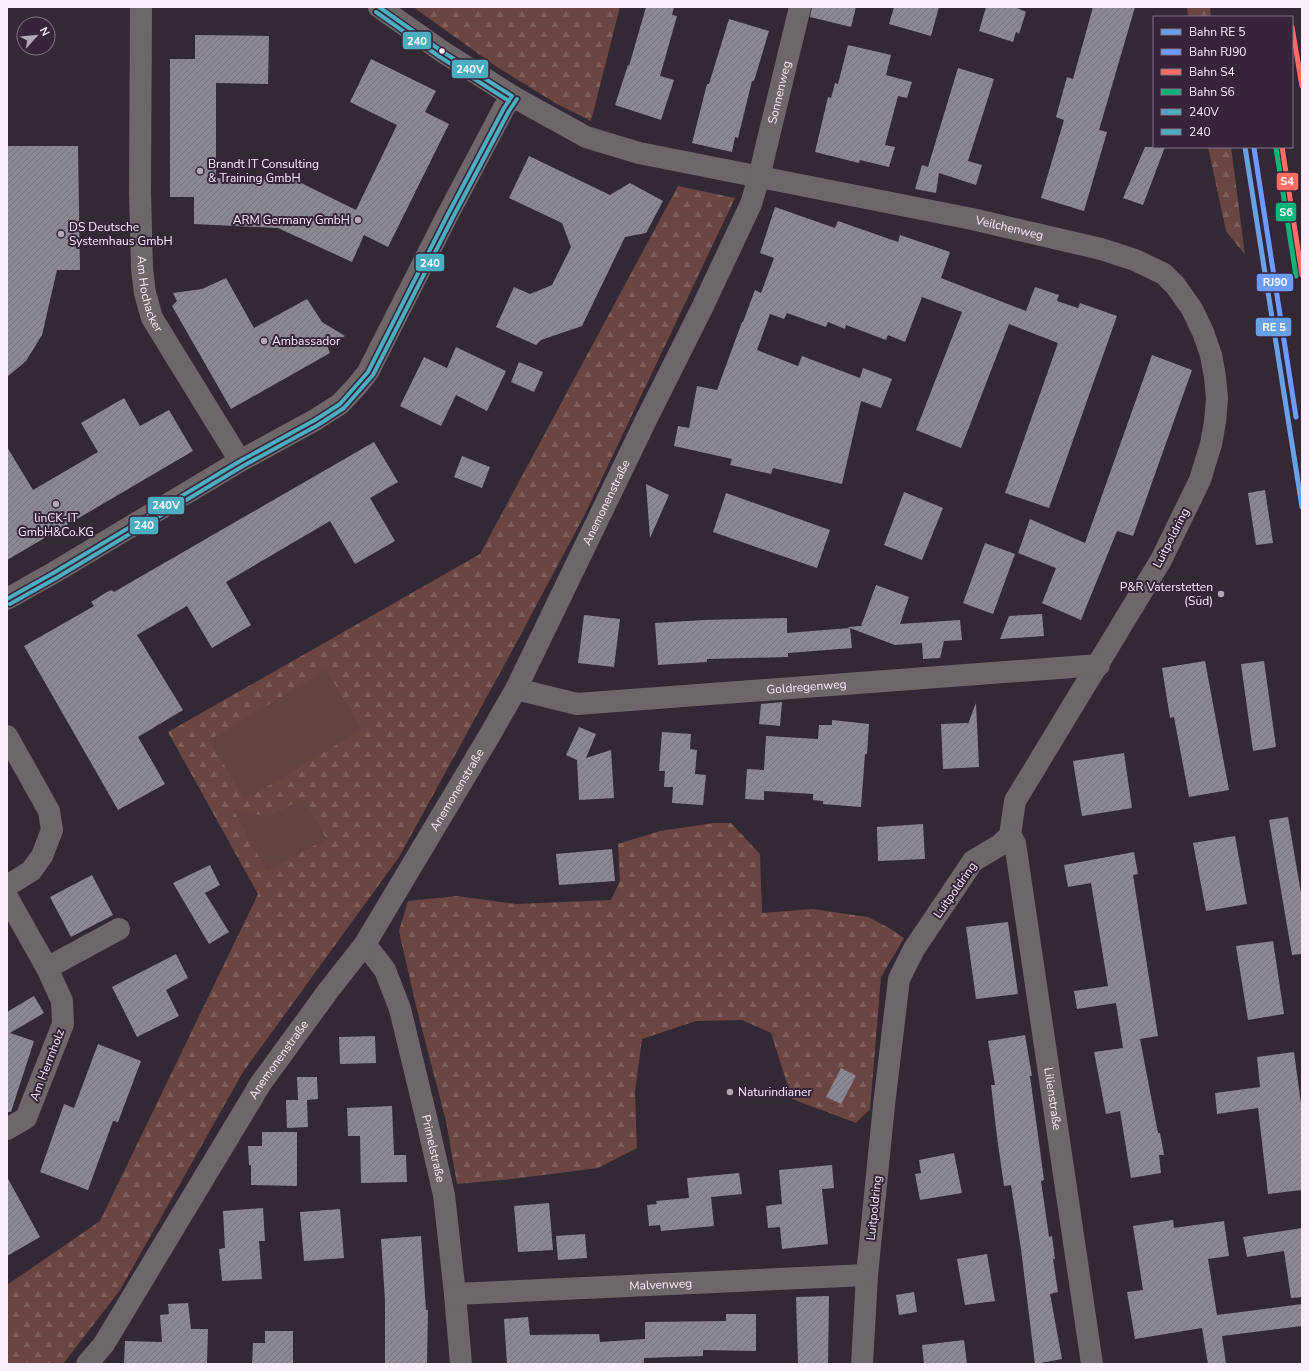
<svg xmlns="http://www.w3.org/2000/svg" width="1309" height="1371" viewBox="0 0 1309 1371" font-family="'Nunito Sans',sans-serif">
<defs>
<pattern id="forest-firs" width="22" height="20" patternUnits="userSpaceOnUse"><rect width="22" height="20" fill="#6a4542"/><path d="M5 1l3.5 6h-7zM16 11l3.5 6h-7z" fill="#80605e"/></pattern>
<pattern id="building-hatch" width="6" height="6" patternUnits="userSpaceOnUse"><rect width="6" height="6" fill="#8c8893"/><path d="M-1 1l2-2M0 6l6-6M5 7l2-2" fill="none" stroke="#75717a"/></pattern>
</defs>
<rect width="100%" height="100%" fill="#322934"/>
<!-- forest -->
<path fill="url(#forest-firs)" d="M 413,7 L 620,7 L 591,121 L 557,104 L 497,67 Z
M 1187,7 L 1210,7 L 1211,17 L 1188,17 Z
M 1208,147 L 1231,147 L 1245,255 L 1226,231 Z
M 678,186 L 735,198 L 584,516 L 507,660 L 399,857 L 243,1072 L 120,1290 L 63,1364 L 7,1364 L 7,1285 L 100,1221 L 258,894 L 168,732 L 480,554 Z
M 714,823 L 731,823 L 760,854 L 762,913 L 813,909 L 868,917 L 889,928 L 904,938 L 881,977 L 870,1109 L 856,1123 L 792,1099 L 771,1033 L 742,1020 L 696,1021 L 642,1039 L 635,1092 L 637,1148 L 598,1168 L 512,1179 L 457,1184 L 446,1121 L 416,1006 L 399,931 L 408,901 L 457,896 L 516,904 L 611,900 L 620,881 L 618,844 L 660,831 Z"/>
<!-- park -->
<path fill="#624341" d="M 326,670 L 362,729 L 245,800 L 209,740 Z
M 304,798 L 326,839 L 267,871 L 233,809 L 268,817 Z"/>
<!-- building -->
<path fill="url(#building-hatch)" d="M 646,7 L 674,7 L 672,15 L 677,16 L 660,76 L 674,80 L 661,120 L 615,105 L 628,65 L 629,66 Z
M 812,7 L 856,7 L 851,27 L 810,17 Z
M 894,7 L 939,7 L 931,36 L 889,24 Z
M 986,7 L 1015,7 L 1026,12 L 1019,34 L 1016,32 L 1013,42 L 979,31 Z
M 1093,7 L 1135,7 L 1099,130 L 1107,132 L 1084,211 L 1041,198 L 1064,120 L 1056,117 L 1067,77 L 1073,79 Z
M 729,19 L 769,31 L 754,81 L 752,81 L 738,138 L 735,137 L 732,152 L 692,143 L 707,84 L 709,84 Z
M 195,35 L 269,36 L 268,84 L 216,83 L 216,178 L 293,179 L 356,210 L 397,125 L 350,102 L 371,59 L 436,91 L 425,112 L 449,124 L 388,247 L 364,235 L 352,262 L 278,228 L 194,224 L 194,197 L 170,197 L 170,59 L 195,59 Z
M 848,45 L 891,55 L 886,75 L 912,82 L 907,98 L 898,96 L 885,145 L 895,147 L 889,167 L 860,160 L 859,163 L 815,152 L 828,97 L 831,98 L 835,83 L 838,84 Z
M 958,68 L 994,79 L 968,161 L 982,165 L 976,185 L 939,173 L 936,193 L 915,189 L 922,165 L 928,167 Z
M 7,146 L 78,146 L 80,270 L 57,270 L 42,335 L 26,361 L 7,377 Z
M 1145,147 L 1165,147 L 1143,205 L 1123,198 Z
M 529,156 L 610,195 L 630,183 L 663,201 L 646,233 L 625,237 L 582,326 L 541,340 L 536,345 L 496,327 L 514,287 L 530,294 L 552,285 L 571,247 L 562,223 L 509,198 Z
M 775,207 L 835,228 L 838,221 L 898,242 L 900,235 L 950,252 L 941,278 L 1026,311 L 1035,287 L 1059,295 L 1057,301 L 1078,308 L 1080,303 L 1117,316 L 1049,508 L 1005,493 L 1058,343 L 1009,324 L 961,448 L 916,430 L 962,312 L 922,297 L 905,342 L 888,335 L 886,340 L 846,325 L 845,329 L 828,322 L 826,327 L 787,313 L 784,319 L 770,314 L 757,350 L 798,366 L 802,356 L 860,378 L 863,368 L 892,379 L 881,408 L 861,401 L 842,484 L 773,468 L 771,474 L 730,465 L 732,459 L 674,446 L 678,426 L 689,428 L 697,386 L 717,390 L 742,322 L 743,322 L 755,290 L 761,293 L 774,258 L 760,253 Z
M 226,278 L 254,328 L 307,299 L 322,322 L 345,336 L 327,345 L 330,353 L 231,409 L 172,306 L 177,301 L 173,293 L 202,289 Z
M 456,347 L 506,371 L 487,411 L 456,395 L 441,426 L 400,406 L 424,357 L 447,368 Z
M 1152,355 L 1192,370 L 1133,536 L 1117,531 L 1081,620 L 1042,603 L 1056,568 L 1018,553 L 1030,519 L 1085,543 Z
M 519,362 L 543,372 L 534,392 L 511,382 Z
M 124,398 L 140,426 L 169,410 L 193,451 L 7,560 L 7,447 L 33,490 L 98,452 L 81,423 Z
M 374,442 L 398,482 L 370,498 L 395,541 L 355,564 L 330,521 L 226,582 L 251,625 L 212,648 L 187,606 L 137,635 L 183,710 L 138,737 L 165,784 L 118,810 L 24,646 L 94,606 L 91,602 L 107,592 L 112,590 L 114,592 Z
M 462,456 L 490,467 L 482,488 L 454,477 Z
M 646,484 L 669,495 L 650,538 Z
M 1265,490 L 1273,543 L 1256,545 L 1248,493 Z
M 904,492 L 943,508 L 922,560 L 884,545 Z
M 726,493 L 830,530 L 817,568 L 713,532 Z
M 985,543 L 1015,554 L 993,614 L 963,603 Z
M 876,585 L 909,597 L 900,624 L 960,620 L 962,640 L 944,641 L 940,658 L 923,659 L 922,643 L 895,645 L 847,627 L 861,626 Z
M 1042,614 L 1044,636 L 1000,639 L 1009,616 Z
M 584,615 L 620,619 L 614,667 L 578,663 Z
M 787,618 L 787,633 L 850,628 L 852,648 L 788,653 L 788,657 L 707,659 L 707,662 L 658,665 L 655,623 L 704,620 Z
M 1205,661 L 1229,790 L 1189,797 L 1174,717 L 1170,718 L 1162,668 Z
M 1264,661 L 1276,747 L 1253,751 L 1241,664 Z
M 782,702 L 780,726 L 759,724 L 761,704 Z
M 976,703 L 979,767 L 943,769 L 941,724 L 967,723 L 968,724 Z
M 832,720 L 869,724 L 867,754 L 865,754 L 861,807 L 823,804 L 823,801 L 813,800 L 813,794 L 764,791 L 764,800 L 745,799 L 747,769 L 764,770 L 766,736 L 818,739 L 819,725 L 832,725 Z
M 579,727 L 596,734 L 586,758 L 611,750 L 614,798 L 579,800 L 577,760 L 566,755 Z
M 662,732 L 691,734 L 690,749 L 697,750 L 695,774 L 706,775 L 703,805 L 672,803 L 673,787 L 664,787 L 665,771 L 659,771 Z
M 1124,753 L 1132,808 L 1082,816 L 1073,761 Z
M 1288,817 L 1302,899 L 1302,954 L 1292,955 L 1269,820 Z
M 923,824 L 925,859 L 878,861 L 877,827 Z
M 1235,836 L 1247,904 L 1206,911 L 1193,843 Z
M 612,849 L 615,881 L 559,885 L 556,854 Z
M 1134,852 L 1138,874 L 1133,875 L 1158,1036 L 1140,1039 L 1158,1133 L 1160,1133 L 1164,1155 L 1159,1155 L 1161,1173 L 1131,1178 L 1120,1111 L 1106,1114 L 1094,1052 L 1123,1048 L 1116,1003 L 1077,1009 L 1074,991 L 1108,986 L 1091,883 L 1068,887 L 1064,865 Z
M 210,865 L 220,885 L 205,893 L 229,932 L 209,944 L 173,883 Z
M 92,875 L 113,915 L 71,937 L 50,897 Z
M 1008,922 L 1018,994 L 976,999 L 966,927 Z
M 1273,941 L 1284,1014 L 1248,1020 L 1236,946 Z
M 176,954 L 188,978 L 166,990 L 179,1016 L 137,1037 L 112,987 Z
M 34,996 L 44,1013 L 10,1033 L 34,1041 L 11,1112 L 7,1112 L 7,1012 Z
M 1025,1035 L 1032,1076 L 1030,1076 L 1044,1180 L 1041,1181 L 1049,1237 L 1052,1236 L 1055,1259 L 1053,1259 L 1058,1292 L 1050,1294 L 1062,1359 L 1035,1364 L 1021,1249 L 1011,1185 L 1004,1186 L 997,1137 L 991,1085 L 995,1085 L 988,1041 Z
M 375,1036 L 376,1063 L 340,1064 L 339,1037 Z
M 98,1044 L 141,1061 L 118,1122 L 113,1121 L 88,1190 L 40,1172 L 64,1104 L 74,1108 Z
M 1294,1052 L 1302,1111 L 1302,1190 L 1268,1194 L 1258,1108 L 1217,1114 L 1215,1093 L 1260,1087 L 1257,1057 Z
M 841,1068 L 856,1076 L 841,1104 L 826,1097 Z
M 297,1077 L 317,1077 L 318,1099 L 307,1100 L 308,1127 L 287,1128 L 286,1100 L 298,1100 Z
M 392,1106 L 394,1155 L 406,1155 L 407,1182 L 361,1183 L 360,1136 L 348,1136 L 347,1108 Z
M 262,1132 L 297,1132 L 297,1186 L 251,1185 L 251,1165 L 249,1165 L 248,1146 L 262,1146 Z
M 954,1153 L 962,1193 L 920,1200 L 915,1174 L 921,1173 L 919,1160 Z
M 832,1165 L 834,1188 L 822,1189 L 828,1244 L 782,1249 L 780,1227 L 768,1228 L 766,1206 L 782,1204 L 779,1170 Z
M 739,1173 L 742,1194 L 711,1197 L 714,1226 L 661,1231 L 660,1225 L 649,1226 L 647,1205 L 657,1204 L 656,1201 L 689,1198 L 687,1178 Z
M 7,1177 L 40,1237 L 7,1256 Z
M 549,1203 L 553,1250 L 518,1252 L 514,1206 Z
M 263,1208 L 265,1241 L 259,1241 L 262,1279 L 222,1281 L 219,1249 L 225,1248 L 223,1211 Z
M 340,1209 L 344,1258 L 304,1261 L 300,1212 Z
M 1173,1220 L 1174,1228 L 1224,1221 L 1229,1256 L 1208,1259 L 1217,1315 L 1302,1304 L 1302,1326 L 1222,1336 L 1226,1364 L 1208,1364 L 1202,1328 L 1135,1339 L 1127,1292 L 1143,1290 L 1133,1226 Z
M 1302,1228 L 1302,1297 L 1291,1298 L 1284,1251 L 1247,1257 L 1243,1237 Z
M 585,1234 L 587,1258 L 558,1260 L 556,1236 Z
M 421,1236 L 426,1310 L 428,1310 L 427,1364 L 385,1364 L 385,1300 L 381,1239 Z
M 987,1254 L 995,1301 L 965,1305 L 957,1259 Z
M 914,1292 L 917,1312 L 899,1315 L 896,1295 Z
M 829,1296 L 828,1364 L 798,1364 L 796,1297 Z
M 188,1303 L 191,1329 L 208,1329 L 207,1364 L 124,1364 L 125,1341 L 162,1342 L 160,1315 L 169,1314 L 168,1304 Z
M 726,1314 L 756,1314 L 756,1351 L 703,1350 L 703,1356 L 644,1358 L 644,1364 L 507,1364 L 504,1319 L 528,1317 L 530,1335 L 599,1334 L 600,1342 L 645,1339 L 645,1322 L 726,1321 Z
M 265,1331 L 293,1331 L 293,1364 L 252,1364 L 253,1343 L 265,1343 Z
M 964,1340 L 967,1364 L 924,1364 L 922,1345 Z"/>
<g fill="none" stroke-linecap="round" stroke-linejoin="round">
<!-- minor -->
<g stroke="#6d676a" stroke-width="22">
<path id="s1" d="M 141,7 L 140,192 L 142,269 L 145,293 L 152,318 L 240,461"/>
<path id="s2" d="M 379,7 L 443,52 L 512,96 L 586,137 L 639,153 L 972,219 L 1101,249 L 1135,260 L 1164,274 L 1175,285 L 1192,309 L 1203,332 L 1211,355 L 1215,377 L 1217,398 L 1215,422 L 1211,444 L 1200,480 L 1161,560 L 1015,801 L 1010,835 L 1000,845 L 973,861 L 914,949 L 899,979 L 884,1105 L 867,1275 L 862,1364"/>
<path d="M 7,599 L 55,572 L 240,461 L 315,420 L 340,404 L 356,387 L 368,372 L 447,216 L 504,108 L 512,96"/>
<path id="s3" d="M 516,689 L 577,704 L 1099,665"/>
<path d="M 7,736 L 49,811 L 52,830 L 42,856 L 31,871 L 7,886"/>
<path id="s4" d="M 1010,835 L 1015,843 L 1092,1364"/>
<path d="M 7,897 L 47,968 L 62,1001 L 63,1024 L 26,1118 L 7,1129"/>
<path id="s5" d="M 365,944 L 385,970 L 400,1009 L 427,1121 L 444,1195 L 455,1294 L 461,1364"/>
<path d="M 47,968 L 119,929"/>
<path id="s6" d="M 455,1294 L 867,1275"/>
<path id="s7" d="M 87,1364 L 104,1344 L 261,1083 L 328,991 L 365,944 L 488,738 L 516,689 L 647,418 L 702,308 L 751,204 L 759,177 L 800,7"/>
</g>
<defs>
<path id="bus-1" d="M 379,7 L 443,52 L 512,96
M 7,599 L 55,572 L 240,461 L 315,420 L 340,404 L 368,372 L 447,216 L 504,108 L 512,96"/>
<path id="bus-2" d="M 376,12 L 440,57 L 509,101
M 10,604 L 58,577 L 243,466 L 318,425 L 344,408 L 373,375 L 452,219 L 509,111 L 517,99"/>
</defs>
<!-- bus-1 casing -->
<use href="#bus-1" stroke="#362439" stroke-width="7"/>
<!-- bus-2 casing -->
<use href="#bus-2" stroke="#362439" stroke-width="7"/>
<!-- bus-1 -->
<use href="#bus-1" stroke="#4dadc0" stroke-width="4"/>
<!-- bus-2 -->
<use href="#bus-2" stroke="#4dadc0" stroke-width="4"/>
<defs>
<path id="rail-1" d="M 1245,147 L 1302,507"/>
<path id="rail-2" d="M 1254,148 L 1296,417"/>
<path id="rail-3" d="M 1292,27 L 1302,86
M 1282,147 L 1302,275"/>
<path id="rail-4" d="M 1276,148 L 1296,276"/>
</defs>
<!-- rail-1 casing -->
<use href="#rail-1" stroke="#362439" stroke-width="8"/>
<!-- rail-2 casing -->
<use href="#rail-2" stroke="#362439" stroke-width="8"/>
<!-- rail-3 casing -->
<use href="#rail-3" stroke="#362439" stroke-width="8"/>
<!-- rail-4 casing -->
<use href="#rail-4" stroke="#362439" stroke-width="8"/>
<!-- rail-1 -->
<use href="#rail-1" stroke="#68a1e5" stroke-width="5"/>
<!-- rail-2 -->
<use href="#rail-2" stroke="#6d9aff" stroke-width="5"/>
<!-- rail-3 -->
<use href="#rail-3" stroke="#ff6d62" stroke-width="5"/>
<!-- rail-4 -->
<use href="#rail-4" stroke="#0db479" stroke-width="5"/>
</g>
<!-- markers -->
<circle fill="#f9edfb" stroke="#362439" stroke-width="1.5" cx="442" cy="51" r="3.5"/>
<g fill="#b3a8b5" stroke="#362439" stroke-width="1.5">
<circle cx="200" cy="171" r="4"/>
<circle cx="358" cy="220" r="4"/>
<circle cx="61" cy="234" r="4"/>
<circle cx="264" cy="341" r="4"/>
<circle cx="56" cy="504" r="4"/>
<circle cx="1221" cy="594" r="4"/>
<circle cx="730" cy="1092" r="4"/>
</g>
<g text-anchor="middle" stroke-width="4" stroke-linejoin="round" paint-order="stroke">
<!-- street labels -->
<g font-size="12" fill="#f9edfb" stroke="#362439">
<text dy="4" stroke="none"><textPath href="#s7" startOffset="1455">Sonnenweg</textPath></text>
<text dy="4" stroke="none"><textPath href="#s2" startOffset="678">Veilchenweg</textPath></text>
<text dy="4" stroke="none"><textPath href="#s1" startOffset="288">Am Hochacker</textPath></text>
<text dy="4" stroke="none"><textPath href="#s7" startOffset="1008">Anemonenstraße</textPath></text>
<text transform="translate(1171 538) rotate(-63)" y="4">Luitpoldring</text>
<text dy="4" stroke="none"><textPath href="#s3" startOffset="293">Goldregenweg</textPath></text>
<text dy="4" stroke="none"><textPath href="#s7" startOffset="684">Anemonenstraße</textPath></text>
<text transform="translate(955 890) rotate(-55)" y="4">Luitpoldring</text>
<text dy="4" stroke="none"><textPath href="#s7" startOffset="360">Anemonenstraße</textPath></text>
<text transform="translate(47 1065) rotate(-69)" y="4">Am Herrnholz</text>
<text dy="4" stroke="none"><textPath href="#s4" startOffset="268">Lilienstraße</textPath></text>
<text dy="4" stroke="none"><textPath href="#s5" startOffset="218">Primelstraße</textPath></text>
<text transform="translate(874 1208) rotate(-84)" y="4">Luitpoldring</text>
<text dy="4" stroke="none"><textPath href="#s6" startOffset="206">Malvenweg</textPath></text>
</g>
<!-- poi labels -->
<g font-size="12" fill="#f9edfb" stroke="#362439" text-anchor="start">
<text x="208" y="168">Brandt IT Consulting<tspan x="208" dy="14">&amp; Training GmbH</tspan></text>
<text x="350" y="224" text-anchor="end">ARM Germany GmbH</text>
<text x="69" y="231">DS Deutsche<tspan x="69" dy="14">Systemhaus GmbH</tspan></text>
<text x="272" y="345">Ambassador</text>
<text x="56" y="522" text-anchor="middle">linCK-IT<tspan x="56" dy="14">GmbH&amp;Co.KG</tspan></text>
<text x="1213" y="591" text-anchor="end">P&amp;R Vaterstetten<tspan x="1213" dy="14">(Süd)</tspan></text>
<text x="738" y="1096">Naturindianer</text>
</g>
</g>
<g stroke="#362439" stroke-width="1.5">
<rect x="402" y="31" width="30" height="19" rx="4" fill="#4dadc0"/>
<rect x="451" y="59" width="38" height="20" rx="4" fill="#4dadc0"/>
<rect x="1276" y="172" width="23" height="19" rx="4" fill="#ff6d62"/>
<rect x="1275" y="202" width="22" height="20" rx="4" fill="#0db479"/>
<rect x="415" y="253" width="30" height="19" rx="4" fill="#4dadc0"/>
<rect x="1256" y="273" width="38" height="19" rx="4" fill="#6d9aff"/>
<rect x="1255" y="317" width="37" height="20" rx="4" fill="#68a1e5"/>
<rect x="147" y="496" width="38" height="19" rx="4" fill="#4dadc0"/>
<rect x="129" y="516" width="30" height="19" rx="4" fill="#4dadc0"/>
</g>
<g font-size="11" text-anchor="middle" font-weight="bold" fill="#fff">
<text x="417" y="45">240</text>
<text x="470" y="73">240V</text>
<text x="1287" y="185">S4</text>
<text x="1286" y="216">S6</text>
<text x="430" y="267">240</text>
<text x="1275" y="286">RJ90</text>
<text x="1274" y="331">RE 5</text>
<text x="166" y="509">240V</text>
<text x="144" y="529">240</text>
</g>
<!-- border -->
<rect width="1309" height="1371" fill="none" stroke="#f9edfb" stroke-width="16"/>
<!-- legend -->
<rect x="1153" y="16" width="140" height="132" fill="#362439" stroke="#847487"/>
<rect x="1161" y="29" width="20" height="6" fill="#68a1e5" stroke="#847487"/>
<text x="1189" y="36" font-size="12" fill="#f9edfb">Bahn RE 5</text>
<rect x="1161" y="49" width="20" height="6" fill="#6d9aff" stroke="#847487"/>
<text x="1189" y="56" font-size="12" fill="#f9edfb">Bahn RJ90</text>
<rect x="1161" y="69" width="20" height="6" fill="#ff6d62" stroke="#847487"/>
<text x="1189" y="76" font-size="12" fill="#f9edfb">Bahn S4</text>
<rect x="1161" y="89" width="20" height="6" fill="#0db479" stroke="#847487"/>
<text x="1189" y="96" font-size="12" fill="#f9edfb">Bahn S6</text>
<rect x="1161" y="109" width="20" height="6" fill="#4dadc0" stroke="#847487"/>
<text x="1189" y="116" font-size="12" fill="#f9edfb">240V</text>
<rect x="1161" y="129" width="20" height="6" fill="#4dadc0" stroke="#847487"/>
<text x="1189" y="136" font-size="12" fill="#f9edfb">240</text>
<!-- north arrow -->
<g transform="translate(36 36) rotate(63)"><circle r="19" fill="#362439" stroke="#847487"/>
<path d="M0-3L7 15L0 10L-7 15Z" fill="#b3a8b5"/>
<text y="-6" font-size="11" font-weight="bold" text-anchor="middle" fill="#f9edfb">N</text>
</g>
</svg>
